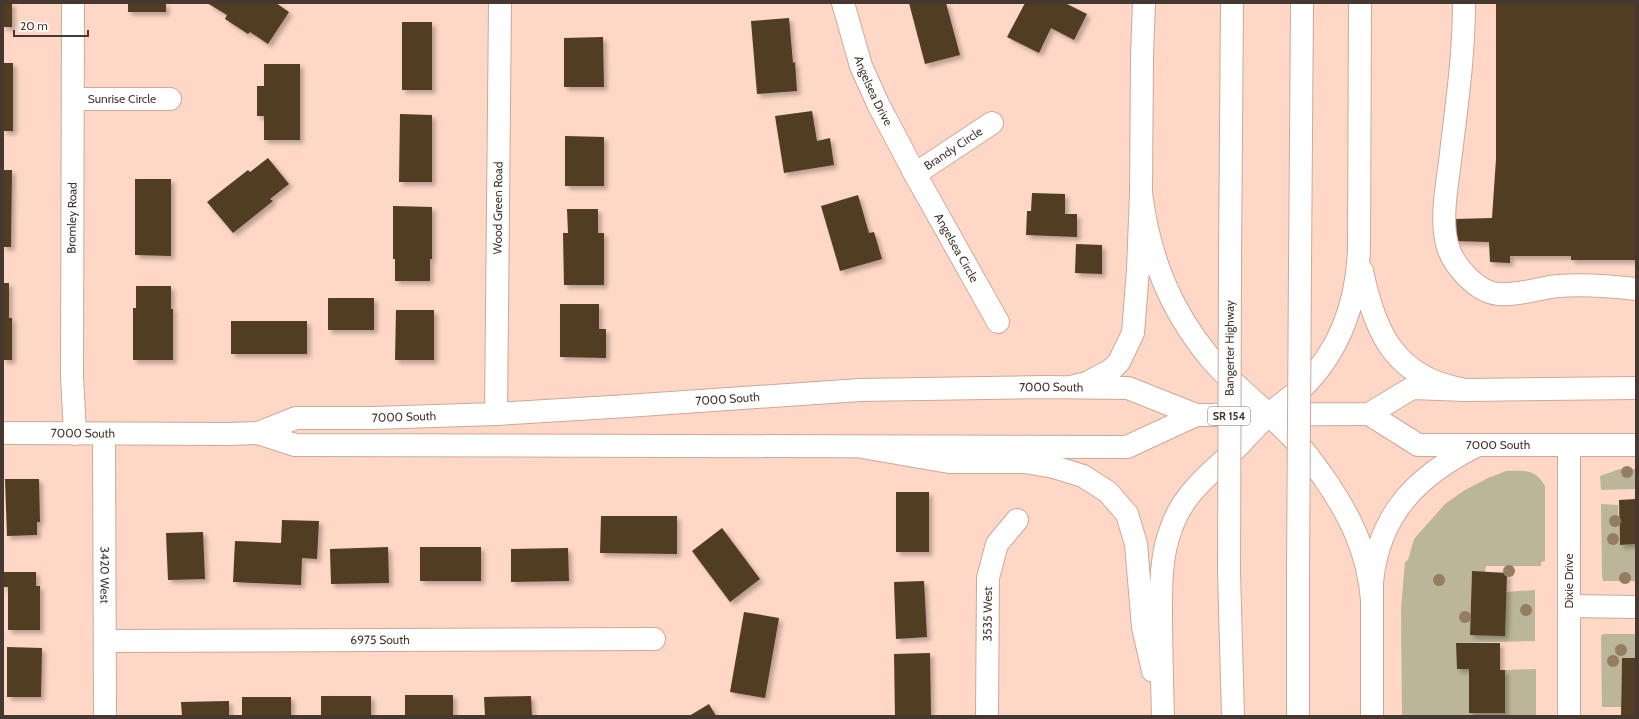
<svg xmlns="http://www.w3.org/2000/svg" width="1639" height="719" viewBox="0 0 1639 719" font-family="Cabin,sans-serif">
<defs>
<filter id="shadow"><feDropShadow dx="3.5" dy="3.5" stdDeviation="2" flood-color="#0004"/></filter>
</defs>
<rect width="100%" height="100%" fill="#fed7c7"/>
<!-- green -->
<path fill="#bbb699" d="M 1620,469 L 1636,469 L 1636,489 L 1601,490 L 1600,476 Z
M 1506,471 C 1524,471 1535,468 1545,486 L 1545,561 L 1541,562 L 1541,566 L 1486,566 L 1485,572 L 1472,572 L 1470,635 L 1506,592 L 1535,590 L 1535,641 L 1457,643 L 1457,668 L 1469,669 L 1469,713 L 1505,713 L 1505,670 L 1536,669 L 1536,716 L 1402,716 L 1401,608 L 1405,562 L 1408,560 L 1414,539 L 1445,504 L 1465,490 L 1488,478 Z
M 1601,504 L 1618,505 L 1620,545 L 1636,544 L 1636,581 L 1603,581 L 1602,575 Z
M 1603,634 L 1636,634 L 1636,658 L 1622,659 L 1621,707 L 1602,707 L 1601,636 Z"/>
<!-- building -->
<path fill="#513c22" filter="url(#shadow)" d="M 3,3 L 12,3 L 12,27 L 3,27 Z
M 128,3 L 166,3 L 166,12 L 128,12 Z
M 207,3 L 276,3 L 289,12 L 268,44 L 250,32 L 248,34 L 225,19 L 227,15 Z
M 909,3 L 946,3 L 960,55 L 925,64 Z
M 1025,3 L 1059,4 L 1065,3 L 1087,14 L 1074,40 L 1051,28 L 1039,53 L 1007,37 Z
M 1496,3 L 1636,3 L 1636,260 L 1571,260 L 1571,256 L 1510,256 L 1510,263 L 1490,262 L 1489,242 L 1454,241 L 1455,219 L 1492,218 L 1496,159 Z
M 789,18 L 793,63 L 795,62 L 797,91 L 757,94 L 751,21 Z
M 402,22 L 432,22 L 432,90 L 402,90 Z
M 603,37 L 604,87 L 564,87 L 564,38 Z
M 3,63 L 13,63 L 13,131 L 3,131 Z
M 264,64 L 300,64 L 300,140 L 264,140 L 264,116 L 257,116 L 257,86 L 264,86 Z
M 812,111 L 817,141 L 830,138 L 834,165 L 784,173 L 775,116 Z
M 400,114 L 432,115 L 432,182 L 399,182 Z
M 565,136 L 604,137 L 604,186 L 565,186 Z
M 268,158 L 289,184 L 270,199 L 273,201 L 233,233 L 207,202 L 248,170 L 250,172 Z
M 3,170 L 12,170 L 11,247 L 3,247 Z
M 135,179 L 171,179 L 171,256 L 135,255 Z
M 1032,193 L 1065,194 L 1065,214 L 1077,214 L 1077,237 L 1026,235 L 1027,211 L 1031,211 Z
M 858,195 L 869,233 L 874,232 L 882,259 L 840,271 L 821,206 Z
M 393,206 L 432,207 L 432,259 L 430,259 L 430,281 L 395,281 L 395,259 L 393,259 Z
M 567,209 L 598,209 L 598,233 L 604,233 L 604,285 L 564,285 L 563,233 L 568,233 Z
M 1076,244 L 1102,245 L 1102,274 L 1075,273 Z
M 3,283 L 9,283 L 9,318 L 12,318 L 12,360 L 3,360 Z
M 136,286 L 171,286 L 171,309 L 173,309 L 173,360 L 133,360 L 133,308 L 136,308 Z
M 328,298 L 374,298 L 374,330 L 328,330 Z
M 560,304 L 599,304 L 599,329 L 606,329 L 606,358 L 560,357 Z
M 396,310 L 434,310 L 434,360 L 395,360 Z
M 231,321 L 307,321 L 307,354 L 231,354 Z
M 5,479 L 39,479 L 40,522 L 37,522 L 37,535 L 7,536 Z
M 896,492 L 929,492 L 929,552 L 896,552 Z
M 1636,499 L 1636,544 L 1620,545 L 1619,500 Z
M 601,516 L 677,516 L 677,554 L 600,553 Z
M 282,520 L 319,521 L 317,559 L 302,558 L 301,585 L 233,582 L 235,541 L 281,543 Z
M 722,528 L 760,579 L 730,602 L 692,551 Z
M 203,532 L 205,579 L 168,580 L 166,533 Z
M 388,547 L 389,583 L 331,584 L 330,549 Z
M 420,547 L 481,547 L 481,581 L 420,581 Z
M 568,548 L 569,581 L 511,582 L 511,549 Z
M 1472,571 L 1507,573 L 1505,636 L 1470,635 Z
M 3,572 L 36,572 L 36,586 L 40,586 L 40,630 L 8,630 L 8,587 L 3,587 Z
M 924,581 L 927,637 L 896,639 L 894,582 Z
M 744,612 L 779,618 L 765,698 L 730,692 Z
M 1456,643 L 1500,643 L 1500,670 L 1505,670 L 1505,713 L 1469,713 L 1469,669 L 1457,669 Z
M 7,647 L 42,648 L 41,697 L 7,697 Z
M 930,653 L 931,716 L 895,716 L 894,654 Z
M 1622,658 L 1636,658 L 1636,716 L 1621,716 Z
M 405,695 L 453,695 L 453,716 L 405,716 Z
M 321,696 L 371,696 L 371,716 L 321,716 Z
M 531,696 L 532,716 L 485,716 L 484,697 Z
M 242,697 L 291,697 L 291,716 L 242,716 Z
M 229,701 L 229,716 L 182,716 L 181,702 Z
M 709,704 L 716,716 L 689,716 Z"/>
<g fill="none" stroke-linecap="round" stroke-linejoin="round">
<defs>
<g id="minor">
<path d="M 73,3 L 72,376 L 75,434"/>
<path id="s1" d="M 843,3 L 861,66 L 878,104 L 915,174 L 998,322"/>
<path d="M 1464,3 C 1464,54 1457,103 1451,153 C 1448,181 1440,216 1447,244 C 1452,264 1476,292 1498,294 C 1517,296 1538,288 1558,286 C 1584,284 1610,286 1636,289"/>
<path id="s2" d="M 73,99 L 170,99"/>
<path id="s3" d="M 915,174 L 992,123"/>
<path id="s4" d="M 496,414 L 500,3"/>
<path id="s5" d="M 104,434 L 105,716"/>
<path d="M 1569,445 L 1569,716"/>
<path d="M 1569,606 L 1636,607"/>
<path id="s6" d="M 105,641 L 654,639"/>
<path id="s7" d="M 987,716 L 988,578 L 997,544 L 1017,520"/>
</g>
<g id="major">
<path id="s8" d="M 1369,414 L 1418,445 L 1636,445"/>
<path id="s9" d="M 3,433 L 229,434 L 258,433 L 296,418 L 373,418 L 496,414 L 627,406 L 860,390 L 1043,387 L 1128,388 L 1196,415 L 1369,414 L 1412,388 L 1466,390 L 1636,388"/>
<path d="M 258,433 L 295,445 L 1127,447 L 1196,415"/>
</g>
<path id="highway" d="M 1141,193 C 1149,256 1169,308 1210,358 C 1233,385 1261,406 1286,431 C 1300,444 1311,460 1322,475 C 1350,515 1368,551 1372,600
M 1230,260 L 1232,3
M 1300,267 L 1302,3
M 1362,271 C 1375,334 1396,379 1466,390
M 1071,387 L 1087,383 L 1111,370 L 1119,362 L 1133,333 L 1138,270 L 1141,193 L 1142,56 L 1144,3
M 862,447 L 949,462 L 1024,462 L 1054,467 L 1083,476 L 1108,492 L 1127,514 L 1136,544 L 1143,627 L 1153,671
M 1229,572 L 1233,716
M 1298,575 L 1298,716
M 1163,716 C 1162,681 1161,645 1161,610 C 1161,583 1161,555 1171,529 C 1180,501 1200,482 1221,463 C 1238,448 1252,430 1268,415 C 1279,405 1292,397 1303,387 C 1340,350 1357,301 1359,250 L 1360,3
M 1372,716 L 1372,582 C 1379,513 1418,475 1478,445"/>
</defs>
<!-- minor casing -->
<use href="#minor" stroke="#cda899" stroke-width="24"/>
<!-- major casing -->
<use href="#major" stroke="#cda899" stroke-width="24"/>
<!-- highway casing -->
<use href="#highway" stroke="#cda899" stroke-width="24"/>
<!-- minor -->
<use href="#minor" stroke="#fff" stroke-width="22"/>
<!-- major -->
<use href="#major" stroke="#fff" stroke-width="22"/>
<!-- highway -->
<use href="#highway" stroke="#fff" stroke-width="22"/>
<defs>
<g id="highway-bridge">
<path id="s10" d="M 1229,572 L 1230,260"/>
<path d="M 1298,575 L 1300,267"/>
</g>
</defs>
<!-- highway-bridge casing -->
<use href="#highway-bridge" stroke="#cda899" stroke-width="24" stroke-linecap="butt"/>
<!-- highway-bridge -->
<use href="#highway-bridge" stroke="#fff" stroke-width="22"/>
</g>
<!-- trees -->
<g fill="#947e5f">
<circle cx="1627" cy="472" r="6"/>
<circle cx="1615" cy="521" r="6"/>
<circle cx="1613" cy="539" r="6"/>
<circle cx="1509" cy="571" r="6"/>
<circle cx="1625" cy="578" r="6"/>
<circle cx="1439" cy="580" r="6"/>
<circle cx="1526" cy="610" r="6"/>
<circle cx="1465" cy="617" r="6"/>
<circle cx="1621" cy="650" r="6"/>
<circle cx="1613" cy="661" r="6"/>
</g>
<g text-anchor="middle" stroke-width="4" stroke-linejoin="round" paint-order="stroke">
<!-- shield labels -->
<rect fill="#fff" stroke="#7e736e" stroke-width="1" x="1208" y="407" width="42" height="18" rx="3"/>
<g font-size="11" font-weight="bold" fill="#463730">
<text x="1229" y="420">SR 154</text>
</g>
<!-- street labels -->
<g font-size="12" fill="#463730" stroke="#fff">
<text dy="4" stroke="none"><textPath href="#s1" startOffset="93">Angelsea Drive</textPath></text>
<text dy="4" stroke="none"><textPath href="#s2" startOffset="49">Sunrise Circle</textPath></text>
<text dy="4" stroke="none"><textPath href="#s3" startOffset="46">Brandy Circle</textPath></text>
<text dy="4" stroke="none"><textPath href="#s4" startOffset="206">Wood Green Road</textPath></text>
<text transform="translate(72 218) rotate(-89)" y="4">Bromley Road</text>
<text dy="4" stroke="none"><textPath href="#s1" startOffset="271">Angelsea Circle</textPath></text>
<text dy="4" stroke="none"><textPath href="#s10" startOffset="224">Bangerter Highway</textPath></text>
<text dy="4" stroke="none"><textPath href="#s9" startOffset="1052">7000 South</textPath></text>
<text dy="4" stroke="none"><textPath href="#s9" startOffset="728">7000 South</textPath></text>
<text dy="4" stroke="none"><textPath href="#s9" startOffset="404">7000 South</textPath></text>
<text dy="4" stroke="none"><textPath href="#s9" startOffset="80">7000 South</textPath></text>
<text dy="4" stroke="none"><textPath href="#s8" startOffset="138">7000 South</textPath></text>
<text dy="4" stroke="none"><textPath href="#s5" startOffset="141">3420 West</textPath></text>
<text transform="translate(1569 581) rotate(-90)" y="4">Dixie Drive</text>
<text dy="4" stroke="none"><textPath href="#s7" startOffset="102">3535 West</textPath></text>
<text dy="4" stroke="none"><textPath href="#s6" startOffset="275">6975 South</textPath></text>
</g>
</g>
<!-- border -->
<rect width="1639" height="719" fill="none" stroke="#463730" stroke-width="8"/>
<!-- scale -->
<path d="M14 30v6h74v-6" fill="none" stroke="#463730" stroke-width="2"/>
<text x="20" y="30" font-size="12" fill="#463730" stroke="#ffffff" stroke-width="3" paint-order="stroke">20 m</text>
</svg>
